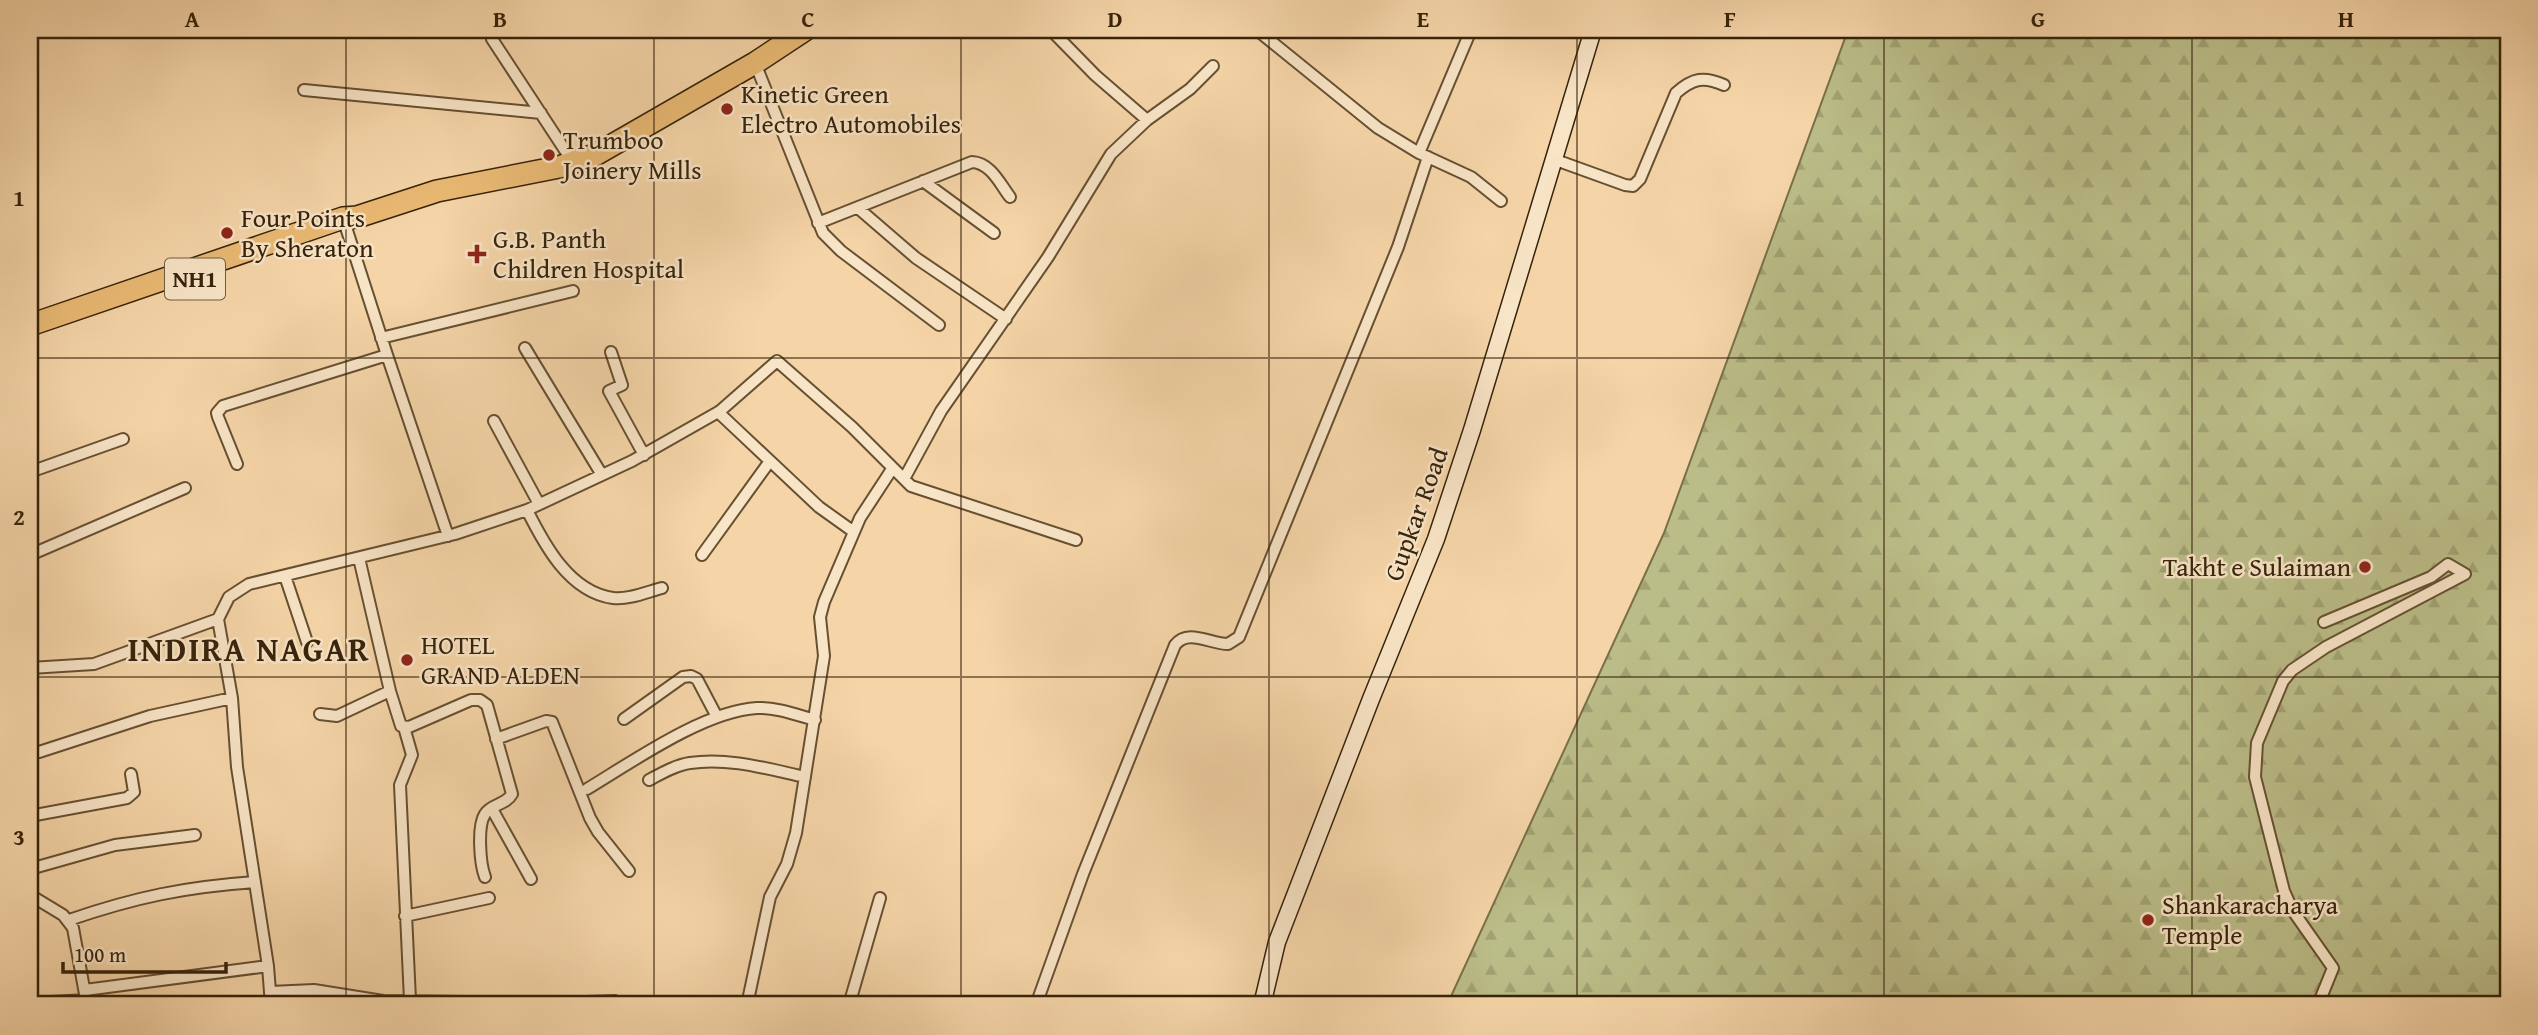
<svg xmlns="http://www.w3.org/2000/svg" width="2538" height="1035" viewBox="0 0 2538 1035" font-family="'Gentium Book Plus',serif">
<defs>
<pattern id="forest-firs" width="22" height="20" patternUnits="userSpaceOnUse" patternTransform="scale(1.75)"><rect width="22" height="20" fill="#bbbd88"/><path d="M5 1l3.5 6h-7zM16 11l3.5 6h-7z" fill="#a1a274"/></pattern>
</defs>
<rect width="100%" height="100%" fill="#f5d5a8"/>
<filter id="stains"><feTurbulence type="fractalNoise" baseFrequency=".00286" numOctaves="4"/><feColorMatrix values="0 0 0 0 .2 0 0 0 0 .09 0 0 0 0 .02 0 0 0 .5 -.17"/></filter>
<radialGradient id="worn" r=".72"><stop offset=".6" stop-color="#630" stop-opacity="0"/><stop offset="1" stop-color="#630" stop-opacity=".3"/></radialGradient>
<!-- forest -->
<path fill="url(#forest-firs)" stroke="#78704a" stroke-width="2" d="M 1848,30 L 2508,30 L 2508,1005 L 1447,1005 L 1664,533 Z"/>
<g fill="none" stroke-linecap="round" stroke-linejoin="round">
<defs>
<path id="street" d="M 1051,30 L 1095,75 L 1147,120
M 1257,30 L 1378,128 L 1419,153 L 1471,177 L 1501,201
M 492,39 L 574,164
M 755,63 L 823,233 L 841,251 L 939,325
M 304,90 L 541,113
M 1419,153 L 1471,30
M 1553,159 L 1625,185 L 1633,186 L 1640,179 L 1676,93 C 1693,78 1704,76 1724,85
M 923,181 L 994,233
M 858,208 L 916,258 L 1006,319
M 343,218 L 387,355 L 448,536
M 818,223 L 972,162 C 991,163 1000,184 1010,197
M 381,338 L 573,291
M 525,348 L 602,475
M 611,352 L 622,385 L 609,391 L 644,455
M 718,412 L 819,507 L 854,532
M 494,421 L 539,504
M 237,464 L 218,417 L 217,413 L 223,406 L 387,355
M 30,472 L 123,439
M 904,479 L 941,411 L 1048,257 L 1111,154 L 1147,120 L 1190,89 L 1213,66
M 527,510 C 544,544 569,592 613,598 C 628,600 647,592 662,588
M 30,555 L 185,488
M 702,555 L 770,461
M 359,558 L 390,691 L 401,726 L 409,727 L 471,700 L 480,700 L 487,705 L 512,794 C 506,805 491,804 485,814 C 477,826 480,864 485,877
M 285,576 L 307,642
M 30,668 L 94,664 L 218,619
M 320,714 L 337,716 L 390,691
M 624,719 L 683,677 L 691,676 L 697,679 L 717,717
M 404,727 L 412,755 L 400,785 L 410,1000
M 496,739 L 546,721 L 552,722 L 590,818 L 598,832 L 629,871
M 30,753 L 39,752 L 150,716 L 232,698
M 649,780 C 662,773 676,765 690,763 C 728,757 768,769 805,777
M 587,789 C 632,762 704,711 757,708 C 776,707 797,715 815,720
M 492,809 L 531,879
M 30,816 L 127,798 L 134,792 L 131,774
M 30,869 L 115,845 L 195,835
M 30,895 L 63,915 L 73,928 L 87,1005
M 405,916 L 489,898
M 69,920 C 136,897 185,887 255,882
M 85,990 L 268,966
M 270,992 L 314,990 L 383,1001 L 557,1003 L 615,1001
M 32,1003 L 87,1000
M 271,1005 L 268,966 L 237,767 L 232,698 L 218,619 L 229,597 L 249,584 L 455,534 L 527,510 L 632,461 L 720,411 L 777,361 L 852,427 L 911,486 L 1076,540
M 747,1005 L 770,897 L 787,864 L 796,833 L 824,656 L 820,617 L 824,602 L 860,518 L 892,469
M 849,1005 L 880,898
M 1036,1005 L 1083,874 L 1175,645 C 1188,628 1210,644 1228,644 L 1239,637 L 1398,247 L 1428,157
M 2318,1005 L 2333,968 L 2293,911 L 2284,891 L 2255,777 L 2257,743 L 2283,681 L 2292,670 L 2326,647 L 2465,574 L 2448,564 L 2431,577 L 2324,622"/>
<path id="secondary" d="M 1262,1005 L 1277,942 L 1371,699 L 1436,539 L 1472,430 L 1593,30"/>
<path id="highway" d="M 30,325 L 343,218 L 357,217 L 437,191 L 559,167 L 595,155 L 755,63 L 805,30"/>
</defs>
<!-- street casing -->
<use href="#street" stroke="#665032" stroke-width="14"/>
<!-- secondary casing -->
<use href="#secondary" stroke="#36230b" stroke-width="19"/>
<!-- highway casing -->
<use href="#highway" stroke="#36230b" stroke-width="24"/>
<!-- street -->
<use href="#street" stroke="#f8e4c6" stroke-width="10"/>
<!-- secondary -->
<use href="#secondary" stroke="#f8e4c6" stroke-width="16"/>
<!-- highway -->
<use href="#highway" stroke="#eaba74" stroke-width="21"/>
</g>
<!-- grid -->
<path fill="none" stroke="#36230b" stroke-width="2" stroke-opacity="0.55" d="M 346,30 L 346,1005M 654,30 L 654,1005M 961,30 L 961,1005M 1269,30 L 1269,1005M 1577,30 L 1577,1005M 1884,30 L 1884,1005M 2192,30 L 2192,1005M 30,358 L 2508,358M 30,677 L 2508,677"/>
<!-- markers -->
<g fill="#8f2418" stroke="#f8e4c6" stroke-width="2.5">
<circle cx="727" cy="109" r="7"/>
<circle cx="549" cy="155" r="7"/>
<circle cx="227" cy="233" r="7"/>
<path d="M473.5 243.5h7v7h7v7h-7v7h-7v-7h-7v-7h7z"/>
<circle cx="2365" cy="567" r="7"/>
<circle cx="407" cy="660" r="7"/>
<circle cx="2148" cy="920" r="7"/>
</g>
<g text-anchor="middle" stroke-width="5" stroke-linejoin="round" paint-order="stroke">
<!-- shield labels -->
<rect fill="#f8e4c6" stroke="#705d43" stroke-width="2" x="165" y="258.5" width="60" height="41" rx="5"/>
<g font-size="24" font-weight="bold" fill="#36230b">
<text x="195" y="287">NH1</text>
</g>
<!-- poi labels -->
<g font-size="26" fill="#36230b" stroke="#f8e4c6" text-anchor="start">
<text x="741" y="103">Kinetic Green<tspan x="741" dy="30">Electro Automobiles</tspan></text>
<text x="563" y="149">Trumboo<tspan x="563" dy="30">Joinery Mills</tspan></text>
<text x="241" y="227">Four Points<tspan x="241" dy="30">By Sheraton</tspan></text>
<text x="493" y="248">G.B. Panth<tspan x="493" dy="30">Children Hospital</tspan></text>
<text x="2351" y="576" text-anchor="end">Takht e Sulaiman</text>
<text x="421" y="654">HOTEL<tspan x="421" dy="30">GRAND ALDEN</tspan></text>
<text x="2162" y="914">Shankaracharya<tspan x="2162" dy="30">Temple</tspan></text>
</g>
<!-- street labels -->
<g font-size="26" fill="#36230b" stroke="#f8e4c6">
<text transform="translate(1416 514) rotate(-70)" y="9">Gupkar Road</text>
</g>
<!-- district labels -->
<g font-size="33" font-weight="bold" letter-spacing="2" fill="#36230b" stroke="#f8e4c6">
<text x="249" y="661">INDIRA NAGAR</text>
</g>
</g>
<!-- margin -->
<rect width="2538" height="1035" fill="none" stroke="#f5d5a8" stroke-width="77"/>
<!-- scale -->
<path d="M63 962v10h163v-10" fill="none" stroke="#36230b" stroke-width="3.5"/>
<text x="74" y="962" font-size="21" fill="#36230b" stroke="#f8e4c6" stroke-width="5" paint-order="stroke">100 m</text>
<rect x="38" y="38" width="2462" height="958" fill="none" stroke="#36230b" stroke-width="2.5"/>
<g font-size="23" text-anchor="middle" font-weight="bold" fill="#36230b">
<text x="192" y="27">A</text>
<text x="500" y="27">B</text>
<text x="808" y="27">C</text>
<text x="1115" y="27">D</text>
<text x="1423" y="27">E</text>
<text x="1730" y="27">F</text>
<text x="2038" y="27">G</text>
<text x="2346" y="27">H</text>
<text x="19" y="206">1</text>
<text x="19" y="525">2</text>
<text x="19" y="845">3</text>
</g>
<rect width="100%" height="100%" filter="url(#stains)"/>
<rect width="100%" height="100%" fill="url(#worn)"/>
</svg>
